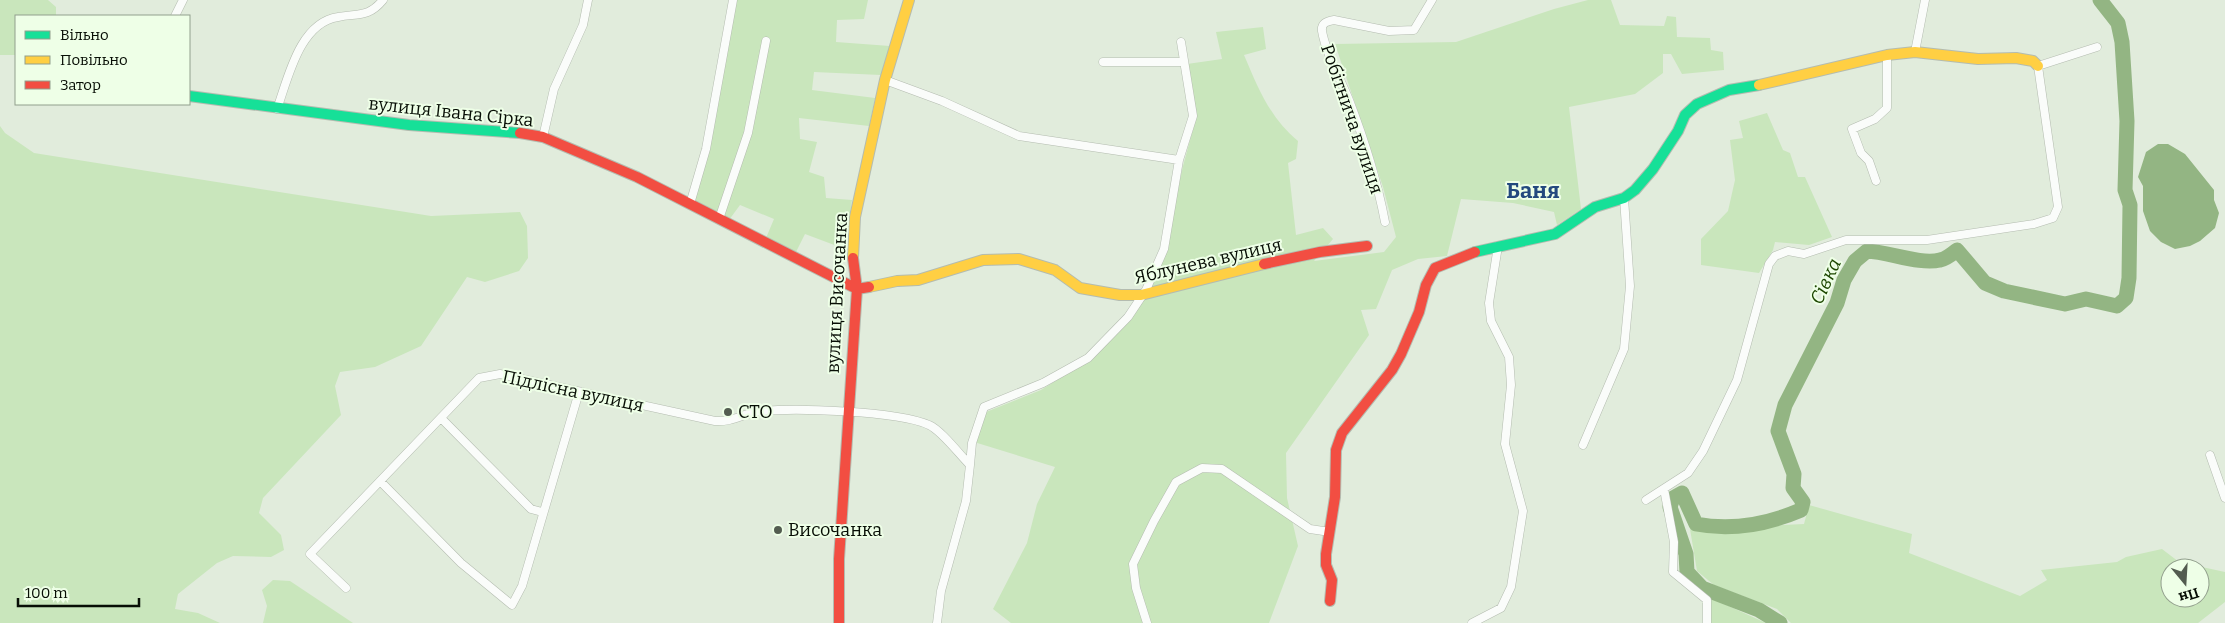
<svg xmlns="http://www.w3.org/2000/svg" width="2225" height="623" viewBox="0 0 2225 623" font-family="Bitter,serif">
<rect width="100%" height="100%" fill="#e1ecdc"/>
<!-- green -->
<path fill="#c9e6bc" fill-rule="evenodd" d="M 0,0 L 48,0 L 56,7 L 56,16 L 16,16 L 16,55 L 0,55 Z
M 732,0 L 868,0 L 864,19 L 837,20 L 836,42 L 890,46 L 881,75 L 814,72 L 812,90 L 875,98 L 869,126 L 799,118 L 800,139 L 817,142 L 809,172 L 824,177 L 826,198 L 852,200 L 845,249 L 805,234 L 796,252 L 766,238 L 774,219 L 740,205 L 729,220 L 693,202 Z
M 1588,0 L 1611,0 L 1620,25 L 1664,26 L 1667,16 L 1676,17 L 1677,37 L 1710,38 L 1711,50 L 1723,52 L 1724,70 L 1682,74 L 1671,54 L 1663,54 L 1663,73 L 1635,94 L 1569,107 L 1581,209 L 1557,225 L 1554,212 L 1513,203 L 1461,199 L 1447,256 L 1418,259 L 1392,270 L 1376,309 L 1361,310 L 1369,335 L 1286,453 L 1287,498 L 1298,546 L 1269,623 L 1011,623 L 993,609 L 1027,543 L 1037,504 L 1055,467 L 974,442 L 986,412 L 1041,390 L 1089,360 L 1143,301 L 1159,272 L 1183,166 L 1197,115 L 1187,64 L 1222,59 L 1216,32 L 1263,27 L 1266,49 L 1244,55 C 1258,88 1270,118 1298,141 L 1296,159 L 1288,163 L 1296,235 L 1323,228 L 1333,239 L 1314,261 L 1384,252 L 1396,237 L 1383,187 L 1335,44 L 1456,42 L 1554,9 Z
M 1767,113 L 1783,150 L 1790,153 L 1798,177 L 1805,177 L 1832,237 L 1809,245 L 1775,242 L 1773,250 L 1759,273 L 1701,265 L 1701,239 L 1728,211 L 1735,180 L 1730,140 L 1743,138 L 1739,121 Z
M 0,126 L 5,133 L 34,153 L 431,216 L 520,212 L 527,226 L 528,258 L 519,271 L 485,282 L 467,277 L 421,346 L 375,367 L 340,372 L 335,386 L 341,415 L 263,498 L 259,513 L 281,535 L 284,550 L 271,557 L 233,556 L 217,563 L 178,594 L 175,609 L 198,613 L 220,623 L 0,623 Z
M 1809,505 L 1912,534 L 1909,553 L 2020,596 L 2047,580 L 2041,570 L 2117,562 L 2126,557 L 2162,549 L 2179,562 L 2225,572 L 2225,602 L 2198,623 L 1791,623 L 1777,609 L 1714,585 L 1697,571 L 1690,529 L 1804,524 ZM 2170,568 L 2200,568 L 2200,598 L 2170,598 Z
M 273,580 L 290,581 L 353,623 L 263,623 L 267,606 L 262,590 Z
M 1711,598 L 1766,623 L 1711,623 Z"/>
<!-- water -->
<path fill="#93b583" d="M 2158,144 L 2168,144 L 2185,154 L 2214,190 L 2214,200 L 2219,213 L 2215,228 L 2200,241 L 2190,246 L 2175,249 L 2161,242 L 2150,231 L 2143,211 L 2143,186 L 2138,177 L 2146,152 Z"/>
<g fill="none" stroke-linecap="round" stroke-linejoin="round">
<!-- river -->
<path stroke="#93b583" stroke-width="15" d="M 1780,623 L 1759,610 L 1702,588 L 1687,572 L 1686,554 L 1670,507 L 1673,498 L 1682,493 L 1696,524 C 1732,531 1768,524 1801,510 L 1803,502 L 1793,488 L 1794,474 L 1778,431 L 1785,405 L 1837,303 L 1844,280 L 1855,261 L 1867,251 C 1889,252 1920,265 1940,260 C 1946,259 1952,254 1957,250 L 1985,283 L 2004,291 L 2065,304 L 2086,299 L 2117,306 L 2126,298 L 2129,278 L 2130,205 L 2125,190 L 2127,121 L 2122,42 L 2118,23 L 2100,0"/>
<defs>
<path id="street" d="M 175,16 L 183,0
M 1915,52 L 1925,0
M 1103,62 L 1184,62
M 885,80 L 942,101 L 1019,136 L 1179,160
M 277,109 C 288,79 299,23 338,17 C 358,13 368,18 383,0
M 543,137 L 554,89 L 583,25 L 588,0
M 1876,181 L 1869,161 L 1861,153 L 1852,129 L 1875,119 L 1887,108 L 1887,55
M 690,204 L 706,149 L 733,0
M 719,219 L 748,133 L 766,41
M 1385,222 C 1377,180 1364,139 1349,100 C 1340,78 1326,54 1322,31 C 1321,23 1327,21 1334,20 L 1389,31 L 1414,30 L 1432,0
M 441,418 L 531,509 L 542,512
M 1583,445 L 1624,349 L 1630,286 L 1624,198
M 2210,455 L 2225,498
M 970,465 L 972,443 L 984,407 L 1043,383 L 1088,358 L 1128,317 L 1146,290 L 1164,249 L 1179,160 L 1193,116 L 1181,42
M 380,481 L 461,563 L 512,605 L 522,586 L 579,392
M 1664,489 L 1674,542 L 1673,572 L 1707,600 L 1707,623
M 1646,500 L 1688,473 L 1703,451 L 1737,380 L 1769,264 L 1775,256 L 1788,251 L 1804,254 L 1846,240 L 1927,240 L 2034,224 L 2053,218 L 2058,207 L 2038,66 L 2097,47
M 346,588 L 310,554 L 479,378 L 500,374 L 715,421 C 733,422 740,415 756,412 C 791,407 898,411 929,425 C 941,430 960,455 970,465 L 966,501 L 941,591 L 937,623
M 1147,623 L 1136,588 L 1133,564 L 1154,521 L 1176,482 L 1202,468 L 1222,469 L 1310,529 L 1330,532
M 1472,623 L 1501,608 L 1511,587 L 1523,511 L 1505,444 L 1511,385 L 1509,357 L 1491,321 L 1489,303 L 1498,246"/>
<path id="fast" d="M 189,96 L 409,125 L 520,133
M 1475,252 L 1555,234 L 1595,207 L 1624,198 L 1635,190 L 1653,169 L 1678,131 L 1685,115 L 1697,104 L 1729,90 L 1759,85"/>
<path id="slow" d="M 1759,85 L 1887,55 L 1915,52 L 1978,59 L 2016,58 L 2033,61 L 2038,66
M 853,258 L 855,217 L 885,80 L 909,0
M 869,287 L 897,281 L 918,280 L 983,260 L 1019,259 L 1055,270 L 1080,288 L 1120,295 L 1141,295 L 1264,264"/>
<path id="jam" d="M 520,133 L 543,137 L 637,177 L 857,289 L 869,287
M 1264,264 L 1320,252 L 1367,246
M 1330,601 L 1332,580 L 1326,565 L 1326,554 L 1335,497 L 1336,450 L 1342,433 L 1392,370 L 1401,354 L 1419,312 L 1426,285 L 1435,268 L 1475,252
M 839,623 L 839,559 L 857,289 L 853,258"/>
</defs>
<!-- street casing -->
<use href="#street" stroke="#b4bcb0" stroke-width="9"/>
<!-- fast casing -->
<use href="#fast" stroke="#b4bcb0" stroke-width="12"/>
<!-- slow casing -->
<use href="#slow" stroke="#b4bcb0" stroke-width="12"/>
<!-- jam casing -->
<use href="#jam" stroke="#b4bcb0" stroke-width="12"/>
<!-- street -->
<use href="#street" stroke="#fafcfa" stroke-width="8"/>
<!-- fast -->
<use href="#fast" stroke="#16e098" stroke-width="10"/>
<!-- slow -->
<use href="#slow" stroke="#ffcf43" stroke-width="10"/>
<!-- jam -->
<use href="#jam" stroke="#f24e42" stroke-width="10"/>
</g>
<!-- markers -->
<g fill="#535c50" stroke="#eeffe7" stroke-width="2">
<circle cx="728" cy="412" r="5"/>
<circle cx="778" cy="530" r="5"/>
</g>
<g text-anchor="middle" stroke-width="4" stroke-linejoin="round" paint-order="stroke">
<!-- street labels -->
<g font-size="18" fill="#070e05" stroke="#eeffe7">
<text transform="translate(451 112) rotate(6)" y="6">вулиця Івана Сірка</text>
<text transform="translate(1352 119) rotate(71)" y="6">Робітнича вулиця</text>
<text transform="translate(1208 261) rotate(-13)" y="6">Яблунева вулиця</text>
<text transform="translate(837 293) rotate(-87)" y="6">вулиця Височанка</text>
<text transform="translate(573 391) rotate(12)" y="6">Підлісна вулиця</text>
</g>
<!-- poi labels -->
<g font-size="18" fill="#070e05" stroke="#eeffe7" text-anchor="start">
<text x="738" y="418">СТО</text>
<text x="788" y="536">Височанка</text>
</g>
<!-- water labels -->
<g font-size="19" font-style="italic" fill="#1d4700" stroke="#eeffe7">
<text transform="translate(1825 281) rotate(-65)" y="7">Сівка</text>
</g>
<!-- district labels -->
<g font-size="22" font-weight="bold" fill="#23497e" stroke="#eeffe7">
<text x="1533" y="198">Баня</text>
</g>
</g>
<!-- legend -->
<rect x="15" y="15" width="175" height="90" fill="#eeffe7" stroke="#929f8d"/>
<rect x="25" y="31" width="25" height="8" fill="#16e098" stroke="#929f8d"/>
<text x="60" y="40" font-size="15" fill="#070e05">Вільно</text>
<rect x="25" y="56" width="25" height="8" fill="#ffcf43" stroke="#929f8d"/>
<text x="60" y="65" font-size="15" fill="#070e05">Повільно</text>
<rect x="25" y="81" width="25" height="8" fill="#f24e42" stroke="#929f8d"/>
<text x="60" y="90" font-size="15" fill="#070e05">Затор</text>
<!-- north arrow -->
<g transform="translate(2185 583) rotate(162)"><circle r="24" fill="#eeffe7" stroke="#929f8d"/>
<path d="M0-4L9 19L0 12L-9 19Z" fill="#535c50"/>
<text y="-8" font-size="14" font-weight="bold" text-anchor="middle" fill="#070e05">Пн</text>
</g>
<!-- scale -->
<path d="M18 598v8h121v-8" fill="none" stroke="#070e05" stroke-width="2.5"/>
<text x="25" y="598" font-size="15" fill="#070e05" stroke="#eeffe7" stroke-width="4" paint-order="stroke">100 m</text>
</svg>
